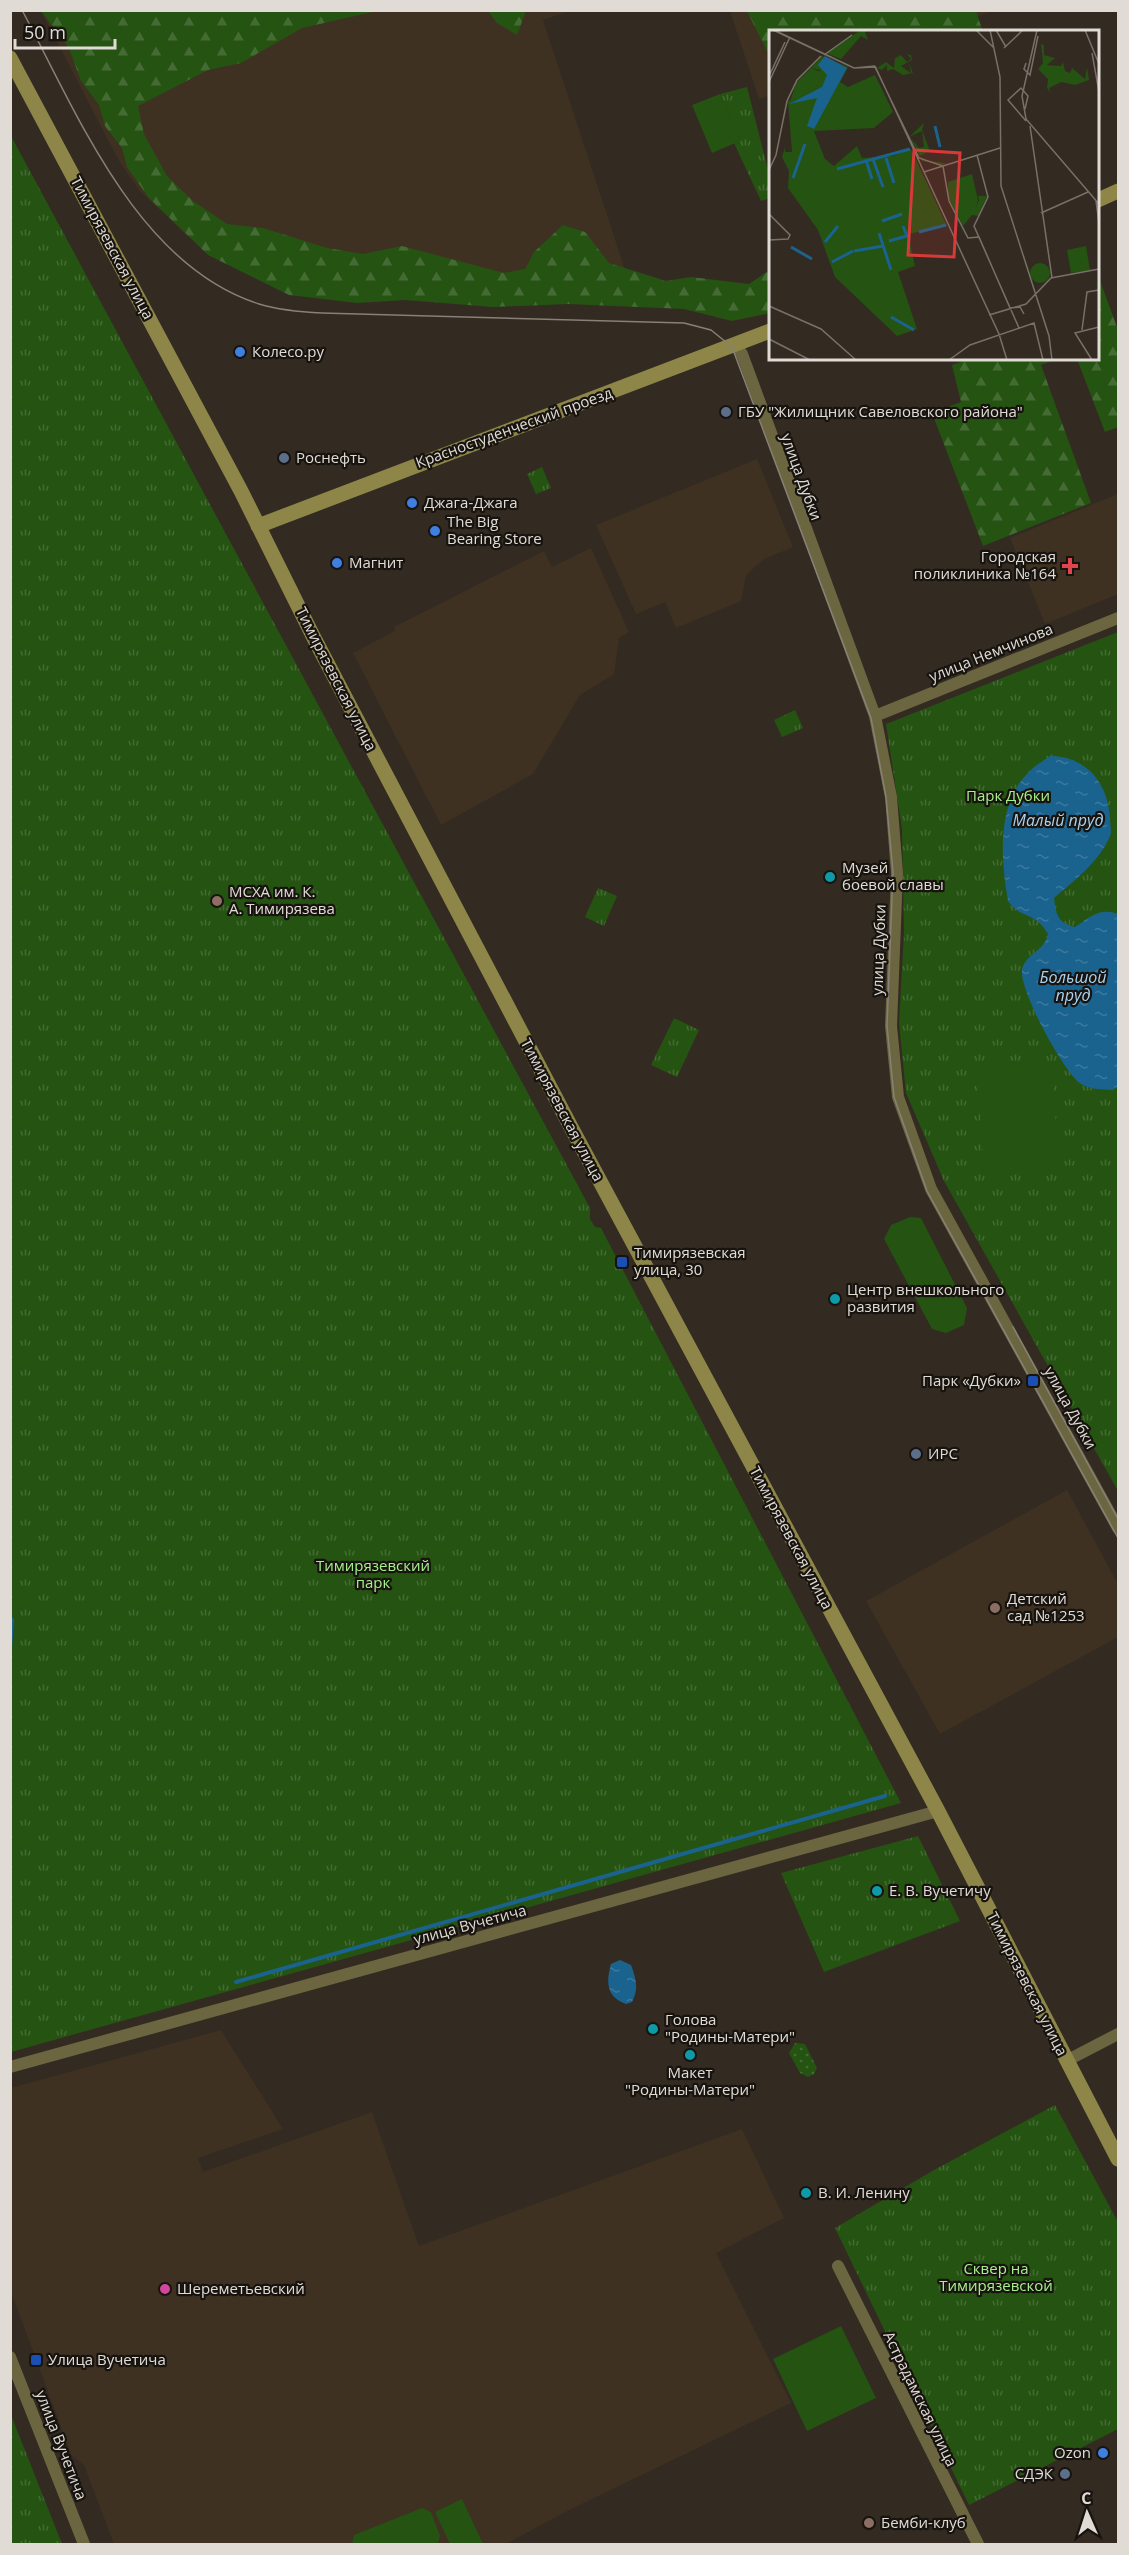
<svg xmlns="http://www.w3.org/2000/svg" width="1129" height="2555" viewBox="0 0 1129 2555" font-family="'Open Sans',sans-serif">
<defs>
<pattern id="grass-dots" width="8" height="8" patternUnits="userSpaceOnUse" patternTransform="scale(1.5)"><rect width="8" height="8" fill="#255312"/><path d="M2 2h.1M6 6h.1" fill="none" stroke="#446b34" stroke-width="1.8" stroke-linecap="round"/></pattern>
<pattern id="forest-firs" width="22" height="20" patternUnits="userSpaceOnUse" patternTransform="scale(1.5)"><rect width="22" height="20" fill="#255312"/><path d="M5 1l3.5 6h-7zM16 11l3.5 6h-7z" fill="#446b34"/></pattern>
<pattern id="park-tufts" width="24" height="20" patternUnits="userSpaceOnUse" patternTransform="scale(1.5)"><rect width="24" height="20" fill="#255312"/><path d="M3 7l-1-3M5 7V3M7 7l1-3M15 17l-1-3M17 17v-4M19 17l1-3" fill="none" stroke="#446b34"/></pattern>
<pattern id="water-ripples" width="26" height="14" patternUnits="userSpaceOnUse" patternTransform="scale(1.5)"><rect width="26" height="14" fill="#1b638f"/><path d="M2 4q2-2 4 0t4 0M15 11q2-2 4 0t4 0" fill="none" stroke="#3c799e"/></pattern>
</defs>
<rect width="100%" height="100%" fill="#332a21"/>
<!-- built -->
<path fill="#3e3122" d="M 41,11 L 570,11 L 543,20 L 635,300 L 208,250 L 183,232 L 139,190 L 119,161 Z
M 730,11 L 993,11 L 938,31 L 770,32 L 770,95 L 759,99 Z
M 757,459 L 793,547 L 764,559 L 746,575 L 741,601 L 676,628 L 665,602 L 636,614 L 596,525 Z
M 1118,494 L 1118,594 L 1045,624 L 1010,538 Z
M 591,548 L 629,632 L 619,638 L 614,674 L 580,695 L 533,774 L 441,825 L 353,653 L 395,631 L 394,627 L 544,551 L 552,567 Z
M 1067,1490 L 1118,1584 L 1118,1637 L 940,1734 L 866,1601 Z
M 221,2030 L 283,2129 L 198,2158 L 203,2172 L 372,2112 L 419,2246 L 742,2129 L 784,2218 L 716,2253 L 791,2403 L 567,2511 L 506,2544 L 114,2544 L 84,2465 L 72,2456 L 11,2292 L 11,2088 Z"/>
<!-- grass -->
<path fill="url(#grass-dots)" d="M 795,2043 L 805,2044 L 817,2068 L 814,2074 L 808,2077 L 800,2073 L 789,2053 Z"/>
<!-- forest -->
<path fill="url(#forest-firs)" d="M 41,11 L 377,11 L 302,28 L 241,63 L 208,70 L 138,106 L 144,134 L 167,176 L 193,201 L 227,224 L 263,228 L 327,248 L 363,254 L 402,246 L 504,273 L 525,269 L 534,252 L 563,225 L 585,232 L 609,263 L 666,281 L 691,277 L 749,284 L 770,270 L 770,313 L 732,321 L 684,309 L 568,304 L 493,307 L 405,300 L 357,303 L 289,295 L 208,255 L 149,198 L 127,167 L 122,148 L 105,126 L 99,105 L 81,81 L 69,48 Z
M 488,11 L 526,11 L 517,35 L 497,23 Z
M 747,11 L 976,11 L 982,29 L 981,32 L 770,32 L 770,57 Z
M 1098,275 L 1118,330 L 1118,427 L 1105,432 L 1077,359 L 1098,358 Z
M 969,359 L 1057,359 L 1041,365 L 1091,503 L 983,546 L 932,413 L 961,402 L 952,365 Z"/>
<!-- park -->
<path fill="url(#park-tufts)" d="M 747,87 L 770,178 L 770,198 L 761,201 L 734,143 L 739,141 L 720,94 Z
M 11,136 L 590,1208 L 590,1219 L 595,1227 L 601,1228 L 901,1803 L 11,2052 Z
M 542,467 L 551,488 L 536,494 L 527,474 Z
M 1118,632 L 1118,1491 L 944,1181 L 906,1093 L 899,1023 L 904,933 L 902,829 L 886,724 Z
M 795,710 L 803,728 L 782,737 L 774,720 Z
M 598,888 L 617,896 L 604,926 L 585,917 Z
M 674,1018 L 699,1030 L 677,1077 L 651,1065 Z
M 918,1836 L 960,1921 L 824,1972 L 781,1873 Z
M 1055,2105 L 1118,2222 L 1118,2429 L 969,2505 L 835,2228 L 934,2170 Z
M 11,2415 L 62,2544 L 11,2544 Z"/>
<!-- pitch -->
<path fill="#255312" d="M 720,94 L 740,141 L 712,153 L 692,105 Z
M 1037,1063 L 1054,1088 L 1058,1169 L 984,1172 L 977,1065 Z
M 910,1217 L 921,1218 L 967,1308 L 964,1325 L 946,1333 L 932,1329 L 884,1239 L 891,1225 Z
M 841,2326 L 876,2398 L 807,2431 L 773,2359 Z
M 462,2499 L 483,2544 L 450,2544 L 435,2512 Z
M 422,2508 L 431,2512 L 440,2536 L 438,2544 L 352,2544 L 354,2535 Z"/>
<!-- water -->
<path fill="url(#water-ripples)" d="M 1050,756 C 1086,756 1108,783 1110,818 C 1110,824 1112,832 1110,836 C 1099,862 1074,881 1054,898 C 1056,915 1058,923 1075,927 C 1090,917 1100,907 1118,914 L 1118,1086 L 1113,1090 C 1102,1089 1091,1090 1081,1084 C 1064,1073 1019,990 1022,970 C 1025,954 1045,951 1048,934 C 1035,911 1020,919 1008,901 C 1001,860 996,805 1028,773 C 1034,766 1043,761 1050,756 Z
M 620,1960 L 631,1965 C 636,1979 639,1988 632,2002 L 626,2004 C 606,1997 606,1982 611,1964 Z"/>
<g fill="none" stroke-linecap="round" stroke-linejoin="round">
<!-- stream -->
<path stroke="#1b638f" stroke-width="4" d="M 10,1648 L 12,1620
M 236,1982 L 885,1796"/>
<!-- street -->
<path stroke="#6b6640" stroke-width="12" d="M 735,345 L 742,354 L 875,716 L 891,797 L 897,873 L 891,1026 L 898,1097 L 931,1189 L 1118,1528
M 875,716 L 1118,618
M 1066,2061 L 1118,2034
M 10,2067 L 938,1811
M 838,2266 L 978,2544
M 10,2357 L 84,2544"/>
<!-- secondary -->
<path stroke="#8e8648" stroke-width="15" d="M 10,58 L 241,491 L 314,638 L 572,1129 L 938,1811 L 1118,2159
M 1098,200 L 1118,191
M 258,526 L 770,331"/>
<!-- tram -->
<path stroke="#888079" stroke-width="1.5" d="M 22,10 C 78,115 137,265 259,304 C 279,310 300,312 322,313 L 684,323 L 711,330 L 732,347 L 871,718 L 886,797 L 893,872 L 887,1026 L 894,1097 L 927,1191 L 1118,1538
M 1013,1327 L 1118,1519"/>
</g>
<!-- markers -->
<g fill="#3f7fe0" stroke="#17130f" stroke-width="2">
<circle cx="240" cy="352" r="6"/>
<circle cx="412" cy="503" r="6"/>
<circle cx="435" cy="531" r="6"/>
<circle cx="337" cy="563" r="6"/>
<circle cx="1103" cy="2453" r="6"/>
</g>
<g fill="#5c6f8a" stroke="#17130f" stroke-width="2">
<circle cx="726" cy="412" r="6"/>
<circle cx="284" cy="458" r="6"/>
<circle cx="916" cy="1454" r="6"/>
<circle cx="1065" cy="2474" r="6"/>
</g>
<path fill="#e0444e" stroke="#17130f" stroke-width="2" d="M1067 557h6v6h6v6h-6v6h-6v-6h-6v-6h6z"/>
<g fill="#0f9aa8" stroke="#17130f" stroke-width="2">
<circle cx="830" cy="877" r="6"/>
<circle cx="835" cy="1299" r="6"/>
<circle cx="877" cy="1891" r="6"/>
<circle cx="653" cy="2029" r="6"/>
<circle cx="690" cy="2055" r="6"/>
<circle cx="806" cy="2193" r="6"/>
</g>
<g fill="#8d6e63" stroke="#17130f" stroke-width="2">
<circle cx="217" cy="901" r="6"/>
<circle cx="995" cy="1608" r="6"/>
<circle cx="869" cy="2523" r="6"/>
</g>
<g fill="#1a4fb4" stroke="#17130f" stroke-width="2">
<rect x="616" y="1256" width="12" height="12" rx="3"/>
<rect x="1027" y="1375" width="12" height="12" rx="3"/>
<rect x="30" y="2354" width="12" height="12" rx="3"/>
</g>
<circle fill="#d1479c" stroke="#17130f" stroke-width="2" cx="165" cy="2289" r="6"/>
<g text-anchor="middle" stroke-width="4.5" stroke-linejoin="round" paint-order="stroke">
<!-- street labels -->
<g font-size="15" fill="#e1dbd5" stroke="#17130f">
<text transform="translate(112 248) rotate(62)" y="5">Тимирязевская улица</text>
<text transform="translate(514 428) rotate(-20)" y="5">Красностуденческий проезд</text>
<text transform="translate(801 477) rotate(70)" y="5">улица Дубки</text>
<text transform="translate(991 653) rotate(-22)" y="5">улица Немчинова</text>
<text transform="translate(336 679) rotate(63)" y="5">Тимирязевская улица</text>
<text transform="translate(879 950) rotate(-88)" y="5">улица Дубки</text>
<text transform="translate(562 1110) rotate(62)" y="5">Тимирязевская улица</text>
<text transform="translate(1070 1408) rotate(61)" y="5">улица Дубки</text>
<text transform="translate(791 1538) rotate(62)" y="5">Тимирязевская улица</text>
<text transform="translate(470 1925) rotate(-15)" y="5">улица Вучетича</text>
<text transform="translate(1027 1984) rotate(63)" y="5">Тимирязевская улица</text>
<text transform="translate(920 2399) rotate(64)" y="5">Астрадамская улица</text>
<text transform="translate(61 2445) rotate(69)" y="5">улица Вучетича</text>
</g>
<!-- poi labels -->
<g font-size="15" fill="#e1dbd5" stroke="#17130f" text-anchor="start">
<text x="252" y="357">Колесо.ру</text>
<text x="738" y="417">ГБУ "Жилищник Савеловского района"</text>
<text x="296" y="463">Роснефть</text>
<text x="424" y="508">Джага-Джага</text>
<text x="447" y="527">The Big<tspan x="447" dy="17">Bearing Store</tspan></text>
<text x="1056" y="562" text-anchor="end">Городская<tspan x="1056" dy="17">поликлиника №164</tspan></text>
<text x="349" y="568">Магнит</text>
<text x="842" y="873">Музей<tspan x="842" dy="17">боевой славы</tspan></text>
<text x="229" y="897">МСХА им. К.<tspan x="229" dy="17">А. Тимирязева</tspan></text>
<text x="634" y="1258">Тимирязевская<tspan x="634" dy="17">улица, 30</tspan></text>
<text x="847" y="1295">Центр внешкольного<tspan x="847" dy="17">развития</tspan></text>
<text x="1021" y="1386" text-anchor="end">Парк «Дубки»</text>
<text x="928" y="1459">ИРС</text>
<text x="1007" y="1604">Детский<tspan x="1007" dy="17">сад №1253</tspan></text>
<text x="889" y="1896">Е. В. Вучетичу</text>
<text x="665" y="2025">Голова<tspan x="665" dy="17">"Родины-Матери"</tspan></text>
<text x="690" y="2078" text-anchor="middle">Макет<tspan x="690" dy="17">"Родины-Матери"</tspan></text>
<text x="818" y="2198">В. И. Ленину</text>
<text x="177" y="2294">Шереметьевский</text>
<text x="48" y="2365">Улица Вучетича</text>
<text x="1091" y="2458" text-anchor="end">Ozon</text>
<text x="1053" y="2479" text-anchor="end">СДЭК</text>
<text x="881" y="2528">Бемби-клуб</text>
</g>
<!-- park labels -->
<g font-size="15" fill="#a5f08a" stroke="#17130f">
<text x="1008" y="801">Парк Дубки</text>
<text x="373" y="1571">Тимирязевский<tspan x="373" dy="17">парк</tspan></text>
<text x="996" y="2274">Сквер на<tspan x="996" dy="17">Тимирязевской</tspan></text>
</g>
<!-- water labels -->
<g font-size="16" font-style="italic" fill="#a9d2f1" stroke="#17130f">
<text x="1058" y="826">Малый пруд</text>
<text x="1073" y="983">Большой<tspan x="1073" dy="18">пруд</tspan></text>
</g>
</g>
<!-- overview -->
<g transform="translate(769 30)">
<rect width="330" height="330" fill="#332a21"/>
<path d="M 272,14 L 275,15 L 275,25 L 286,28 L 278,35 L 292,36 L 294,32 L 296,41 L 301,43 L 303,38 L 316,49 L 318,37 L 320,50 L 306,55 L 292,52 L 280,58 L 282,63 L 278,58 L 279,49 L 269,39 L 274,33 ZM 138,24 L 142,25 L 143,30 L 132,36 L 142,43 L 140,33 L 144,43 L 134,45 L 124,39 L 118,41 L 118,35 L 113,40 L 108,38 L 117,32 L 125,38 L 126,28 L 132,25 L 138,32 L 142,29 ZM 155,93 L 153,100 L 161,121 L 150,126 L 158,131 L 177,133 L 174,135 L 153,131 L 142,108 L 150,118 L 155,117 L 153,101 L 140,107 Z" fill="#255312"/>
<path d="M 92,0 L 99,0 L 96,2 L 99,10 L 92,6 L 72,29 L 57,23 ZM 53,26 L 79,37 L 71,52 L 79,57 L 106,45 L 124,82 L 105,98 L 45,101 L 56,129 L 65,136 L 88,116 L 93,128 L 124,126 L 142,119 L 178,196 L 139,204 L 146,236 L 129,242 L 148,299 L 128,306 L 66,247 L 49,200 L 19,158 L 20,141 L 13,127 L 16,117 L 16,122 L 23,122 L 19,71 L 48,58 L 51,40 L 42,38 ZM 203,144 L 209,170 L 207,177 L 210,170 L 209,166 L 218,166 L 209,186 L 203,185 L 194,196 L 179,167 L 179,152 ZM 317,216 L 321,240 L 302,243 L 298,220 ZM261 243a10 10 0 1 1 20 0a10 10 0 1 1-20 0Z" fill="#255312"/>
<path d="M 42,38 L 52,42 L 48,58 L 21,72 L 27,53 Z" fill="#255312"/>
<path d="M 56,26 L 78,38 L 45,99 L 38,96 L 48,68 L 20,74 L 53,57 L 58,45 L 49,35 Z" fill="#1b638f"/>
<path fill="none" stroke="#1b638f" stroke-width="3" d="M 166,96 L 171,117M 117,128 L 125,153M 104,129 L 114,157M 97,130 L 103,149M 68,139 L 141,119M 24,148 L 36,114M 113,191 L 133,184M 150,202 L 177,195M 110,203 L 122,240M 120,211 L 138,206 L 134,196M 56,212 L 69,196M 22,217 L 43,229M 85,221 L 114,216M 63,232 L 84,221M 122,287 L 145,300"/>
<path fill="none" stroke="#797169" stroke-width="1.5" d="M 4,0 L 85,38 L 106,36M 5,0 L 85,38 L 106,37 L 150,128 L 174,136 L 180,171 L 199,208 L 210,207 L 241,278 L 251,277 L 255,284M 207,0 L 225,18M 221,0 L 231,47 L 232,156 L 280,306 L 283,330M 227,0 L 237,17M 268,0 L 253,66 L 257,89 L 330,174M 316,0 L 330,34M 235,18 L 254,0M 323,23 L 330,62M 55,25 L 83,5M 257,33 L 255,39 L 261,45 L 269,6M 106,36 L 230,304 L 238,330M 1,44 L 16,12M 0,52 L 21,7M 256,79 L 259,66 L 252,58 L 239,70 L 257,91M 261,96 L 283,248M 208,125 L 219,167 L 205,196 L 250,298M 0,140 L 7,125 L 18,71 L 28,50 L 52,26M 155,142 L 231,118M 327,171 L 330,193M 272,183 L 319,162M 0,184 L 21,205 L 19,209 L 0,210M 0,276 L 52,299 L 87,330M 220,285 L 257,274 L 282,248 L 330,239M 313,300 L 318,262 L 330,260M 0,309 L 41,330M 180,330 L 201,315 L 265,293 L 274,330M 323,330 L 306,303 L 330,297"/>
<path fill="#d73a39" fill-opacity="0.15" stroke="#d73a39" stroke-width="3" d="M 145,120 L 191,123 L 185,227 L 139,225 Z"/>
<rect width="330" height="330" fill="none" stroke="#e1dbd5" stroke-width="3"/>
</g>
<!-- border -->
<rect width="1129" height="2555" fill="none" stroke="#e1dbd5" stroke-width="24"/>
<!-- north arrow -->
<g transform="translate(1087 2513) rotate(357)" stroke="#17130f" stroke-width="4.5" paint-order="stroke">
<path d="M0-4.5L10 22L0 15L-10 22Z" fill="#e1dbd5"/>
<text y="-9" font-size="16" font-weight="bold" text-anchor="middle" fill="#e1dbd5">С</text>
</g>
<!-- scale -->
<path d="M15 39v9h100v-9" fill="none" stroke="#e1dbd5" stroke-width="3"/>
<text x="24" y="39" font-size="18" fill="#e1dbd5" stroke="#17130f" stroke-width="4.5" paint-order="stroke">50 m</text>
</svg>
